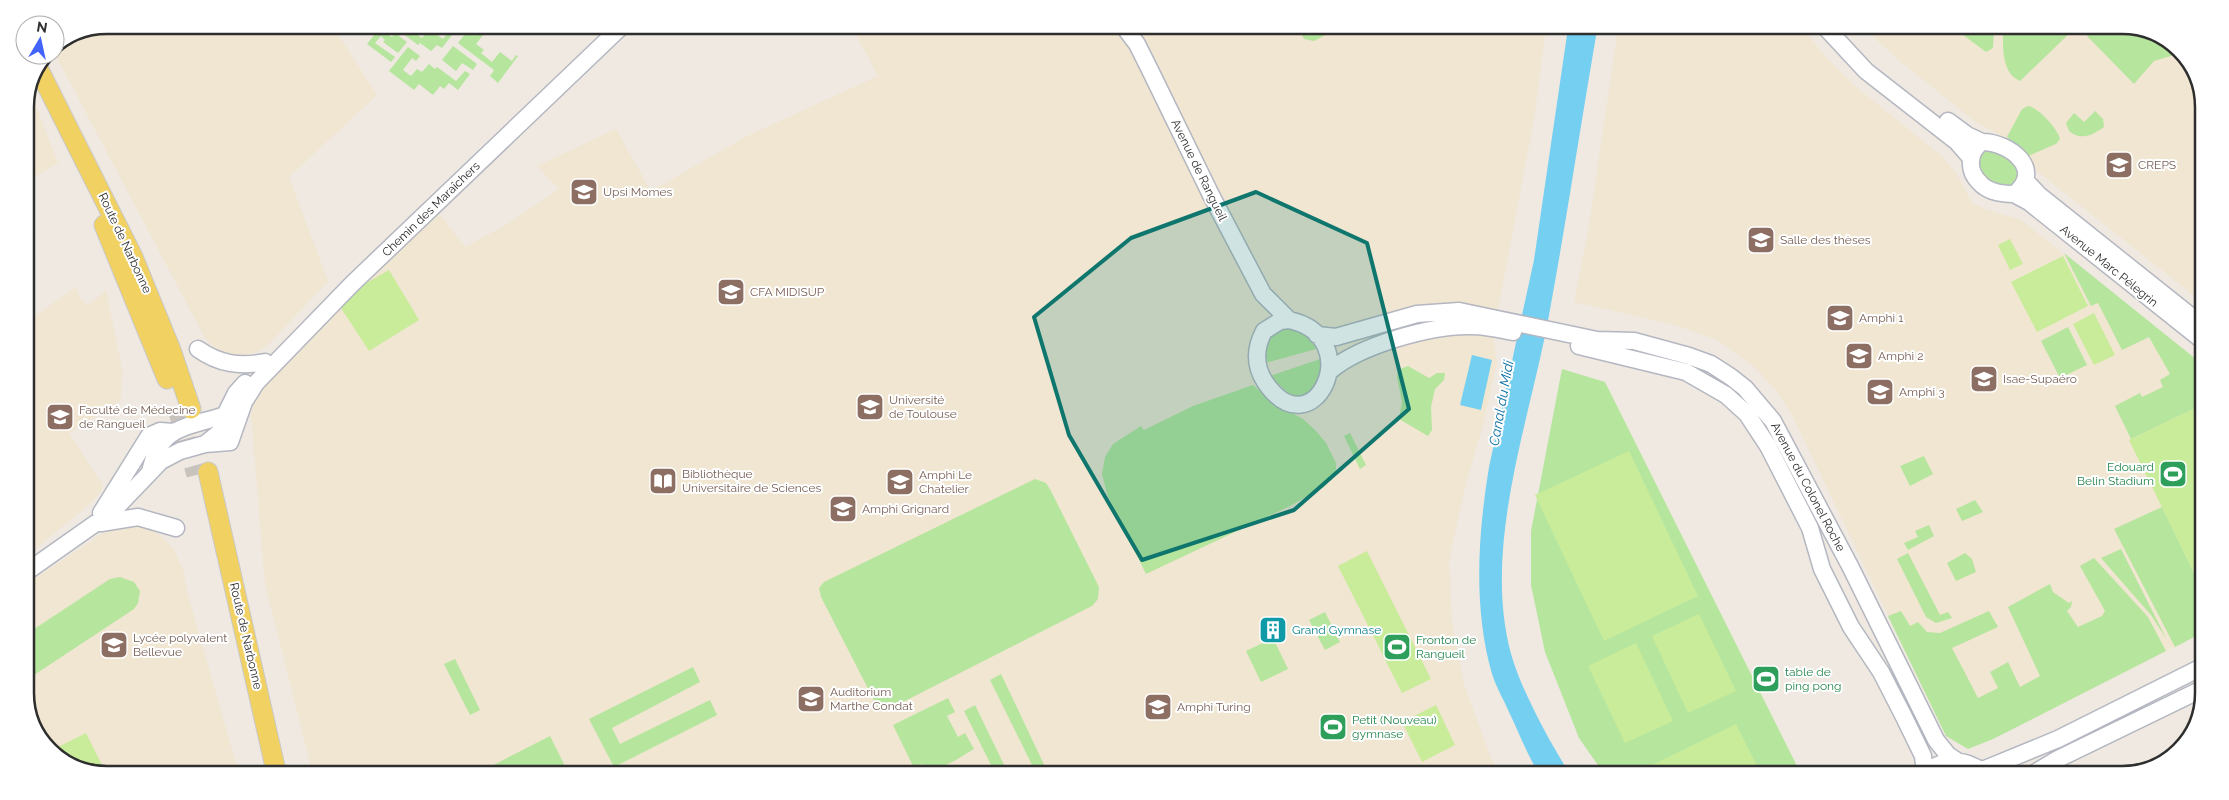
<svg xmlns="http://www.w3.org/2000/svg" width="2229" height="800" viewBox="0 0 2229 800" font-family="Raleway,sans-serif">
<rect width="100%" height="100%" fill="#efe9e1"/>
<!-- education -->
<path fill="#f0e6d1" d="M 107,25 L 332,25 L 377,95 L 289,177 L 328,281 L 267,346 L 255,353 L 239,357 L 224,353 L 214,347 L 205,338 L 55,54 L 55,46 Z
M 852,27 L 1546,28 L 1534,119 L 1493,336 L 1497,362 L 1483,425 L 1466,483 L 1449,561 L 1452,622 L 1464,684 L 1491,758 L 1500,774 L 312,771 L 265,584 L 251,414 L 255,400 L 262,388 L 337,308 L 438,212 L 465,247 L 504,226 L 559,189 L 537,166 L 616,129 L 651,191 L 747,136 L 878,76 Z
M 1618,28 L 1803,29 L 1825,56 L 1855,86 L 1943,157 L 1956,173 L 1972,203 L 1985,209 L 2021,220 L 2202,364 L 2200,634 L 1993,739 L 1968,749 L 1946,736 L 1793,417 L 1777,391 L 1754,367 L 1717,340 L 1675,325 L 1574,302 L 1589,226 Z
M 1865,29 L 2148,29 L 2187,57 L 2204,101 L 2202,302 L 2037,171 L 2028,156 L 2014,142 L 1977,123 L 1896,58 Z
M 30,90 L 58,163 L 25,182 L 25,102 Z
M 76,287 L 79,296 L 86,304 L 91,303 L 106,290 L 122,369 L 121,400 L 69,433 L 103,485 L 101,491 L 90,504 L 25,557 L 25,323 Z
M 129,524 L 148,528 L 161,536 L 173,548 L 184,572 L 187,592 L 238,771 L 81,771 L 42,743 L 25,699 L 25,585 L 105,532 Z"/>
<!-- green -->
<path fill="#b6e59e" d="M 381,26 L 385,26 L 382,30 L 392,37 L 395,33 L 407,42 L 398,53 L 383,42 L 385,40 L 381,36 L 375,43 L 395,57 L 391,62 L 367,44 Z
M 397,26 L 406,26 L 422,38 L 429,29 L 443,39 L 453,26 L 459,26 L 442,48 L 437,45 L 431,51 L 420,43 L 418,45 L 395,28 Z
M 471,26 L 483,26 L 479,31 L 483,35 L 476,44 L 484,50 L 481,53 L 492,62 L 500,52 L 512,61 L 516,55 L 518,56 L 498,83 L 490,76 L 494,70 L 458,43 Z
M 1298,27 L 1339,28 L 1314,41 L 1304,39 Z
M 1955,29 L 1994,29 L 1993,48 L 1986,52 Z
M 2003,29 L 2072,29 L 2073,30 L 2020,81 C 2001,73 2003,46 2003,29 Z
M 2083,29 L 2148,29 L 2181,53 L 2154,61 L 2134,84 L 2088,37 Z
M 453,46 L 477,64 L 473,70 L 462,63 L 456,71 L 442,60 Z
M 408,47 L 420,56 L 416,61 L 412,58 L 403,70 L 411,76 L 417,69 L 422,72 L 429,64 L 435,69 L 437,67 L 456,81 L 465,71 L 470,74 L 458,90 L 449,83 L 444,89 L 440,86 L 433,95 L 419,84 L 414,90 L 389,71 Z
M 2028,106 C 2038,107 2058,129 2060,139 L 2056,144 L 2028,156 L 2007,137 L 2022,109 Z
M 2095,111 L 2103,119 L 2104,127 C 2093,135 2081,141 2069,131 L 2066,123 L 2074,113 L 2084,122 Z
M 1983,150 C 2003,152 2025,160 2016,185 L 2002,189 L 1981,176 L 1976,159 Z
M 2064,253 L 2202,364 L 2202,405 L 2131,439 L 2115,406 L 2140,393 L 2142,397 L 2163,387 L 2160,380 L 2170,374 L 2149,337 L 2122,350 L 2098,303 L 2091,306 Z
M 2068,327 L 2087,365 L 2060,378 L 2041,341 Z
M 1283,328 C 1296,328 1312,336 1316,349 L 1265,363 C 1265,342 1264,339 1283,328 Z
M 1320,359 L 1320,380 L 1305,397 L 1291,396 L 1270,376 Z
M 1408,366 L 1429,378 L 1437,373 L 1445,373 L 1444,380 L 1435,389 L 1431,407 L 1432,430 L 1428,436 L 1399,419 L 1402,402 L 1397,377 L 1398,370 Z
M 1562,369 L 1605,382 L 1801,774 L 1604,774 L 1579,738 L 1545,652 L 1531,585 L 1531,531 Z
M 1253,385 L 1274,403 L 1303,419 L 1316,431 L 1326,443 L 1336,463 L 1336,470 L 1333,478 L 1324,487 L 1290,506 L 1146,574 L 1107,494 L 1102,474 L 1105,457 L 1113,444 L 1141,426 L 1144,430 L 1193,406 Z
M 1350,433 L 1366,465 L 1360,469 L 1344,436 Z
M 1924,456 L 1933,474 L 1910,486 L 1900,466 Z
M 1035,479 L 1046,483 L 1051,491 L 1099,587 L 1098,599 L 1092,606 L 899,704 L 884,710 L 878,708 L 821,597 L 819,588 L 824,582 Z
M 1975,500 L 1983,512 L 1962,521 L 1956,509 Z
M 2162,507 L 2201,587 L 2200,634 L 2175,647 L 2114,529 Z
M 1929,525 L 1934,536 L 1908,550 L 1904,543 L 1918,537 L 1915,531 Z
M 2121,549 L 2167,640 L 2151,615 L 2101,558 Z
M 1908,553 L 1940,615 L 1948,612 L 1952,618 L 1936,623 L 1926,617 L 1897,559 Z
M 1965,553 L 1972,559 L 1976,572 L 1956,581 L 1947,563 Z
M 2094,558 L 2148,617 L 2166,651 L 1993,739 L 1968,749 L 1946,736 L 1888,616 L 1901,611 L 1910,626 L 1918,622 L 1927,632 L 1940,633 L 1989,611 L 1998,627 L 1952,648 L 1978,698 L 1998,688 L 1990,672 L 2008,662 L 2020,687 L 2040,676 L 2008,607 L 2050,584 L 2053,592 L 2069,603 L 2072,601 L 2071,607 L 2067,611 L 2078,627 L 2102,616 L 2105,611 L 2080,566 Z
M 120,577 L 134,582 L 140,591 L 138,603 L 134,609 L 25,681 L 25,635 L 110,579 Z
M 1325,612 L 1340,642 L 1325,650 L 1309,620 Z
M 1273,638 L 1288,669 L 1261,682 L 1246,651 Z
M 455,659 L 480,710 L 470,715 L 444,664 Z
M 693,667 L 700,682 L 612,728 L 620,744 L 710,700 L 717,715 L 614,767 L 589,719 Z
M 1001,674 L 1048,773 L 1036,773 L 990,680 Z
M 948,698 L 955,712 L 947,716 L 958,737 L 965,733 L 974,749 C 958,758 940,774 922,764 L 914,768 L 893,725 Z
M 975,705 L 1008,773 L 995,773 L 964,711 Z
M 550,736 L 568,772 L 480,772 Z"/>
<!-- pitch -->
<path fill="#c9ec9a" d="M 2010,239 L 2023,264 L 2010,270 L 1998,245 Z
M 2063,256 L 2088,306 L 2037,332 L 2011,282 Z
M 389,270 L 419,320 L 369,351 L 341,308 L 363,285 Z
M 2094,313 L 2115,355 L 2094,365 L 2073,324 Z
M 2202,405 L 2201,587 L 2129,440 Z
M 1629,451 L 1698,596 L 1604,641 L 1535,495 Z
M 1367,551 L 1431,679 L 1402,693 L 1338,566 Z
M 1699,614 L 1736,691 L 1688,713 L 1652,636 Z
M 1636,643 L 1673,721 L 1625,743 L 1588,666 Z
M 1436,705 L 1455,745 L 1422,762 L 1402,722 Z
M 1736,724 L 1761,774 L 1654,774 L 1650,766 Z
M 86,733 L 105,771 L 81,771 L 52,750 Z"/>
<!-- water -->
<path fill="#75cff0" d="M 1568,28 L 1597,28 L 1596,36 C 1580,129 1566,223 1549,315 C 1530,421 1483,542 1510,650 C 1519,686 1550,743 1570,774 L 1539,774 C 1527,754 1519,733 1509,712 C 1504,700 1496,687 1492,674 C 1473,608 1478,534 1489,467 L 1534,260 Z
M 1472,355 L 1492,360 L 1481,410 L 1460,405 Z"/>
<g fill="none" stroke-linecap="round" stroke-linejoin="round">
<!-- primary-tunnel -->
<path stroke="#c8c4bd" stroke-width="19" stroke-dasharray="19 9" stroke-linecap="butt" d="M 178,412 L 196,475"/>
<defs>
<path id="secondary" d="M 1124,27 L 1137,44 L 1149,68 L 1211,195 L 1263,294 L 1289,320
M 1827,29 L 1866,71 L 1957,142 L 1970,157
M 1948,121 L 1967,135 L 1982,142
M 1982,142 C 2010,142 2045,170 2014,194 C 2002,194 1988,192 1980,183 C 1967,171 1968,152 1982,142 Z
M 2025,180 L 2039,195 L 2202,325
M 2014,194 L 2029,202 L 2202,340
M 1289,320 C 1369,337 1313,453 1265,382 C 1254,365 1255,348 1264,331 L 1280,321 Z
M 1317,335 L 1336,337 L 1417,314 L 1459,311 L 1597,340 L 1634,341 L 1689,356 L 1711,364 L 1731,377 L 1745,388 L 1773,421 L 1850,566 L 1936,740 L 1948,755 L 1957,761
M 1579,346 L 1686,372 L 1726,395 L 1747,414 L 1768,446 L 1810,528 L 1822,569 L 1851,627 L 1881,672 L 1904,717 L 1923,756 L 1925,774
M 198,349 C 219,364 240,367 265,362
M 1330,371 C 1360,345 1432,325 1471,326 C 1485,326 1499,329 1513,332
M 205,444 L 220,432 L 225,415 L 236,393 L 245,383
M 150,472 C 160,425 186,428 225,415
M 101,513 L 149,436 L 160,431 L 174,432
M 101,523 L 138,517 L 176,528
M 25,573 L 113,511 L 161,461 L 180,451 L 205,444 L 230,442 L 244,402 L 256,383 L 352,284 L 622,26
M 1980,769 L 1985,769 L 2058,739 L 2200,668
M 1925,775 C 1941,756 1969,758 1985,775
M 2031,775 L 2058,759 L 2200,690"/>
<path id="primary" d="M 39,70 L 133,257 L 171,350 L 191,409
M 104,225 L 167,379
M 208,472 L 276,771"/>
</defs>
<!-- secondary casing -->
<use href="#secondary" stroke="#b4b7c1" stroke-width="19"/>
<!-- primary casing -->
<use href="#primary" stroke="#c9c9c9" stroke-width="21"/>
<!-- secondary -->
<use href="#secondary" stroke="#fff" stroke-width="16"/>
<!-- primary -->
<use href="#primary" stroke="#f2d163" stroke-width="19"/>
</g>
<!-- marked area -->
<path fill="#0f766e" fill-opacity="0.2" stroke="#0f766e" stroke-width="4" stroke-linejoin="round" d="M 1256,192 L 1367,243 L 1409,409 L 1294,510 L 1142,560 L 1069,435 L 1034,317 L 1131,238 Z"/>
<!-- icons -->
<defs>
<symbol id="university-square" viewBox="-11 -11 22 22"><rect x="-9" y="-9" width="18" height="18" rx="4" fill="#8d6e63" stroke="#fff"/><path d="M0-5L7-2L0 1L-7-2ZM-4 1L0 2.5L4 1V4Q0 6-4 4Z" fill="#fff"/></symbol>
<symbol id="school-square" viewBox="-11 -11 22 22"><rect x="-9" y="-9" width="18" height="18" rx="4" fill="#8d6e63" stroke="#fff"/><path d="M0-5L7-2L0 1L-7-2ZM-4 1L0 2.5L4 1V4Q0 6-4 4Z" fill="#fff"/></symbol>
<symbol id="stadium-square" viewBox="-11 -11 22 22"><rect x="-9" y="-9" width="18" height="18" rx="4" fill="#2e9e5b" stroke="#fff"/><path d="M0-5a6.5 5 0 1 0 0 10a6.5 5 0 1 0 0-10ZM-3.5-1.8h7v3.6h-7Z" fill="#fff"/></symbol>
<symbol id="library-square" viewBox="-11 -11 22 22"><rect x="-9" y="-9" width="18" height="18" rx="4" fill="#8d6e63" stroke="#fff"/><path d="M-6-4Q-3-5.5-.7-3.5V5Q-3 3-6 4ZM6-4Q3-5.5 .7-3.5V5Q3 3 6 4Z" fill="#fff"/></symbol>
<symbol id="building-square" viewBox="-11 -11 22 22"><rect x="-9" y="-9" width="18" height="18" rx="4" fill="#0f9aa8" stroke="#fff"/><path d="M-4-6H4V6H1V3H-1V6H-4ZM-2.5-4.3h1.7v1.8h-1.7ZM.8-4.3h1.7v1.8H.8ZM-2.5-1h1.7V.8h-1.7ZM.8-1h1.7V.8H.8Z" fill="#fff"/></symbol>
</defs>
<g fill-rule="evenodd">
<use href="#university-square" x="2103" y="149" width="32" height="32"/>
<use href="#school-square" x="568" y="176" width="32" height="32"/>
<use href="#university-square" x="1745" y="224" width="32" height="32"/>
<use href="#university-square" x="715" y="276" width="32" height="32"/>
<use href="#university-square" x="1824" y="302" width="32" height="32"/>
<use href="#university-square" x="1843" y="340" width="32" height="32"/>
<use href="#university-square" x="1968" y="363" width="32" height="32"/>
<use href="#university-square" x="1864" y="376" width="32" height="32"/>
<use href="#university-square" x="854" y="391" width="32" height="32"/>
<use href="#university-square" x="44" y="401" width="32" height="32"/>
<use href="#stadium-square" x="2157" y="458" width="32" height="32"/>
<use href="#library-square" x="647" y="465" width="32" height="32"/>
<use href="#university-square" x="884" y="466" width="32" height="32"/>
<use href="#university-square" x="827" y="493" width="32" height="32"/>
<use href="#building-square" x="1257" y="614" width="32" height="32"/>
<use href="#school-square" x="98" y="629" width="32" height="32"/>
<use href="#stadium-square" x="1381" y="631" width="32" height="32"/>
<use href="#stadium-square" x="1750" y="663" width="32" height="32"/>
<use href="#university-square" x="795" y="683" width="32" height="32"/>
<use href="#university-square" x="1142" y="691" width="32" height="32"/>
<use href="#stadium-square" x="1317" y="711" width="32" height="32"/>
</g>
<g text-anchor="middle" stroke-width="4" stroke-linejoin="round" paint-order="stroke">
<!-- education labels -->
<g font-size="12" fill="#785e54" stroke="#fff" text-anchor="start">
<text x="2138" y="169">CREPS</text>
<text x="603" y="196">Upsi Momes</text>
<text x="1780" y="244">Salle des thèses</text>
<text x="750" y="296">CFA MIDISUP</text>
<text x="1859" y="322">Amphi 1</text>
<text x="1878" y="360">Amphi 2</text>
<text x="2003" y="383">Isae-Supaéro</text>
<text x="1899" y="396">Amphi 3</text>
<text x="889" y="404">Université<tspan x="889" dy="14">de Toulouse</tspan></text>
<text x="79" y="414">Faculté de Médecine<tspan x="79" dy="14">de Rangueil</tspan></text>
<text x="682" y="478">Bibliothèque<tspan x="682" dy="14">Universitaire de Sciences</tspan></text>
<text x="919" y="479">Amphi Le<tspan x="919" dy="14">Chatelier</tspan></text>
<text x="862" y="513">Amphi Grignard</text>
<text x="133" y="642">Lycée polyvalent<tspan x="133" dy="14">Bellevue</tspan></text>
<text x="830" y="696">Auditorium<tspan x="830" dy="14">Marthe Condat</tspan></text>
<text x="1177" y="711">Amphi Turing</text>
</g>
<!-- street labels -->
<g font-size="12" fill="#2e2e2e" stroke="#fff">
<text transform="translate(1199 170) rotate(64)" y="4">Avenue de Rangueil</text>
<text transform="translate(431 209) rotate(-44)" y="4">Chemin des Maraîchers</text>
<text transform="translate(125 243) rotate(65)" y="4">Route de Narbonne</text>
<text transform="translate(2109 266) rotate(39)" y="4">Avenue Marc Pélegrin</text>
<text transform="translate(1808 487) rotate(62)" y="4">Avenue du Colonel Roche</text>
<text transform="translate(246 636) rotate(77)" y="4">Route de Narbonne</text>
</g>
<!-- leisure labels -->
<g font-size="12" fill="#27864d" stroke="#fff" text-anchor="start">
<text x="2154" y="471" text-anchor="end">Edouard<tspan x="2154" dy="14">Belin Stadium</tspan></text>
<text x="1416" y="644">Fronton de<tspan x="1416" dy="14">Rangueil</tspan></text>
<text x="1785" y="676">table de<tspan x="1785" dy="14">ping pong</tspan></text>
<text x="1352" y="724">Petit (Nouveau)<tspan x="1352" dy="14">gymnase</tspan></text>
</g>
<!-- culture labels -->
<g font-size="12" fill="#0d838f" stroke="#fff" text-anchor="start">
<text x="1292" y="634">Grand Gymnase</text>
</g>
<!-- water labels -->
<g font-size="14" font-style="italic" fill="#0d6fa3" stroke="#fff">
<text transform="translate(1501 403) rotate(-80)" y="5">Canal du Midi</text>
</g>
</g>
<!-- crop -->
<path d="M0 0H2229V800H0ZM107 34H2122A73 73 0 0 1 2195 107V693A73 73 0 0 1 2122 766H107A73 73 0 0 1 34 693V107A73 73 0 0 1 107 34Z" fill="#fff" fill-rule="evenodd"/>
<path fill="none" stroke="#2e2e2e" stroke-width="2.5" d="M107 34H2122A73 73 0 0 1 2195 107V693A73 73 0 0 1 2122 766H107A73 73 0 0 1 34 693V107A73 73 0 0 1 107 34Z"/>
<!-- north arrow -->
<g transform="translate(40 40) rotate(9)"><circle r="24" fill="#ffffff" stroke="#ababab"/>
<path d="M0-4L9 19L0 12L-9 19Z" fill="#4264fb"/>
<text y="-8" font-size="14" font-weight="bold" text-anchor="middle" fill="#2e2e2e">N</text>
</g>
</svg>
